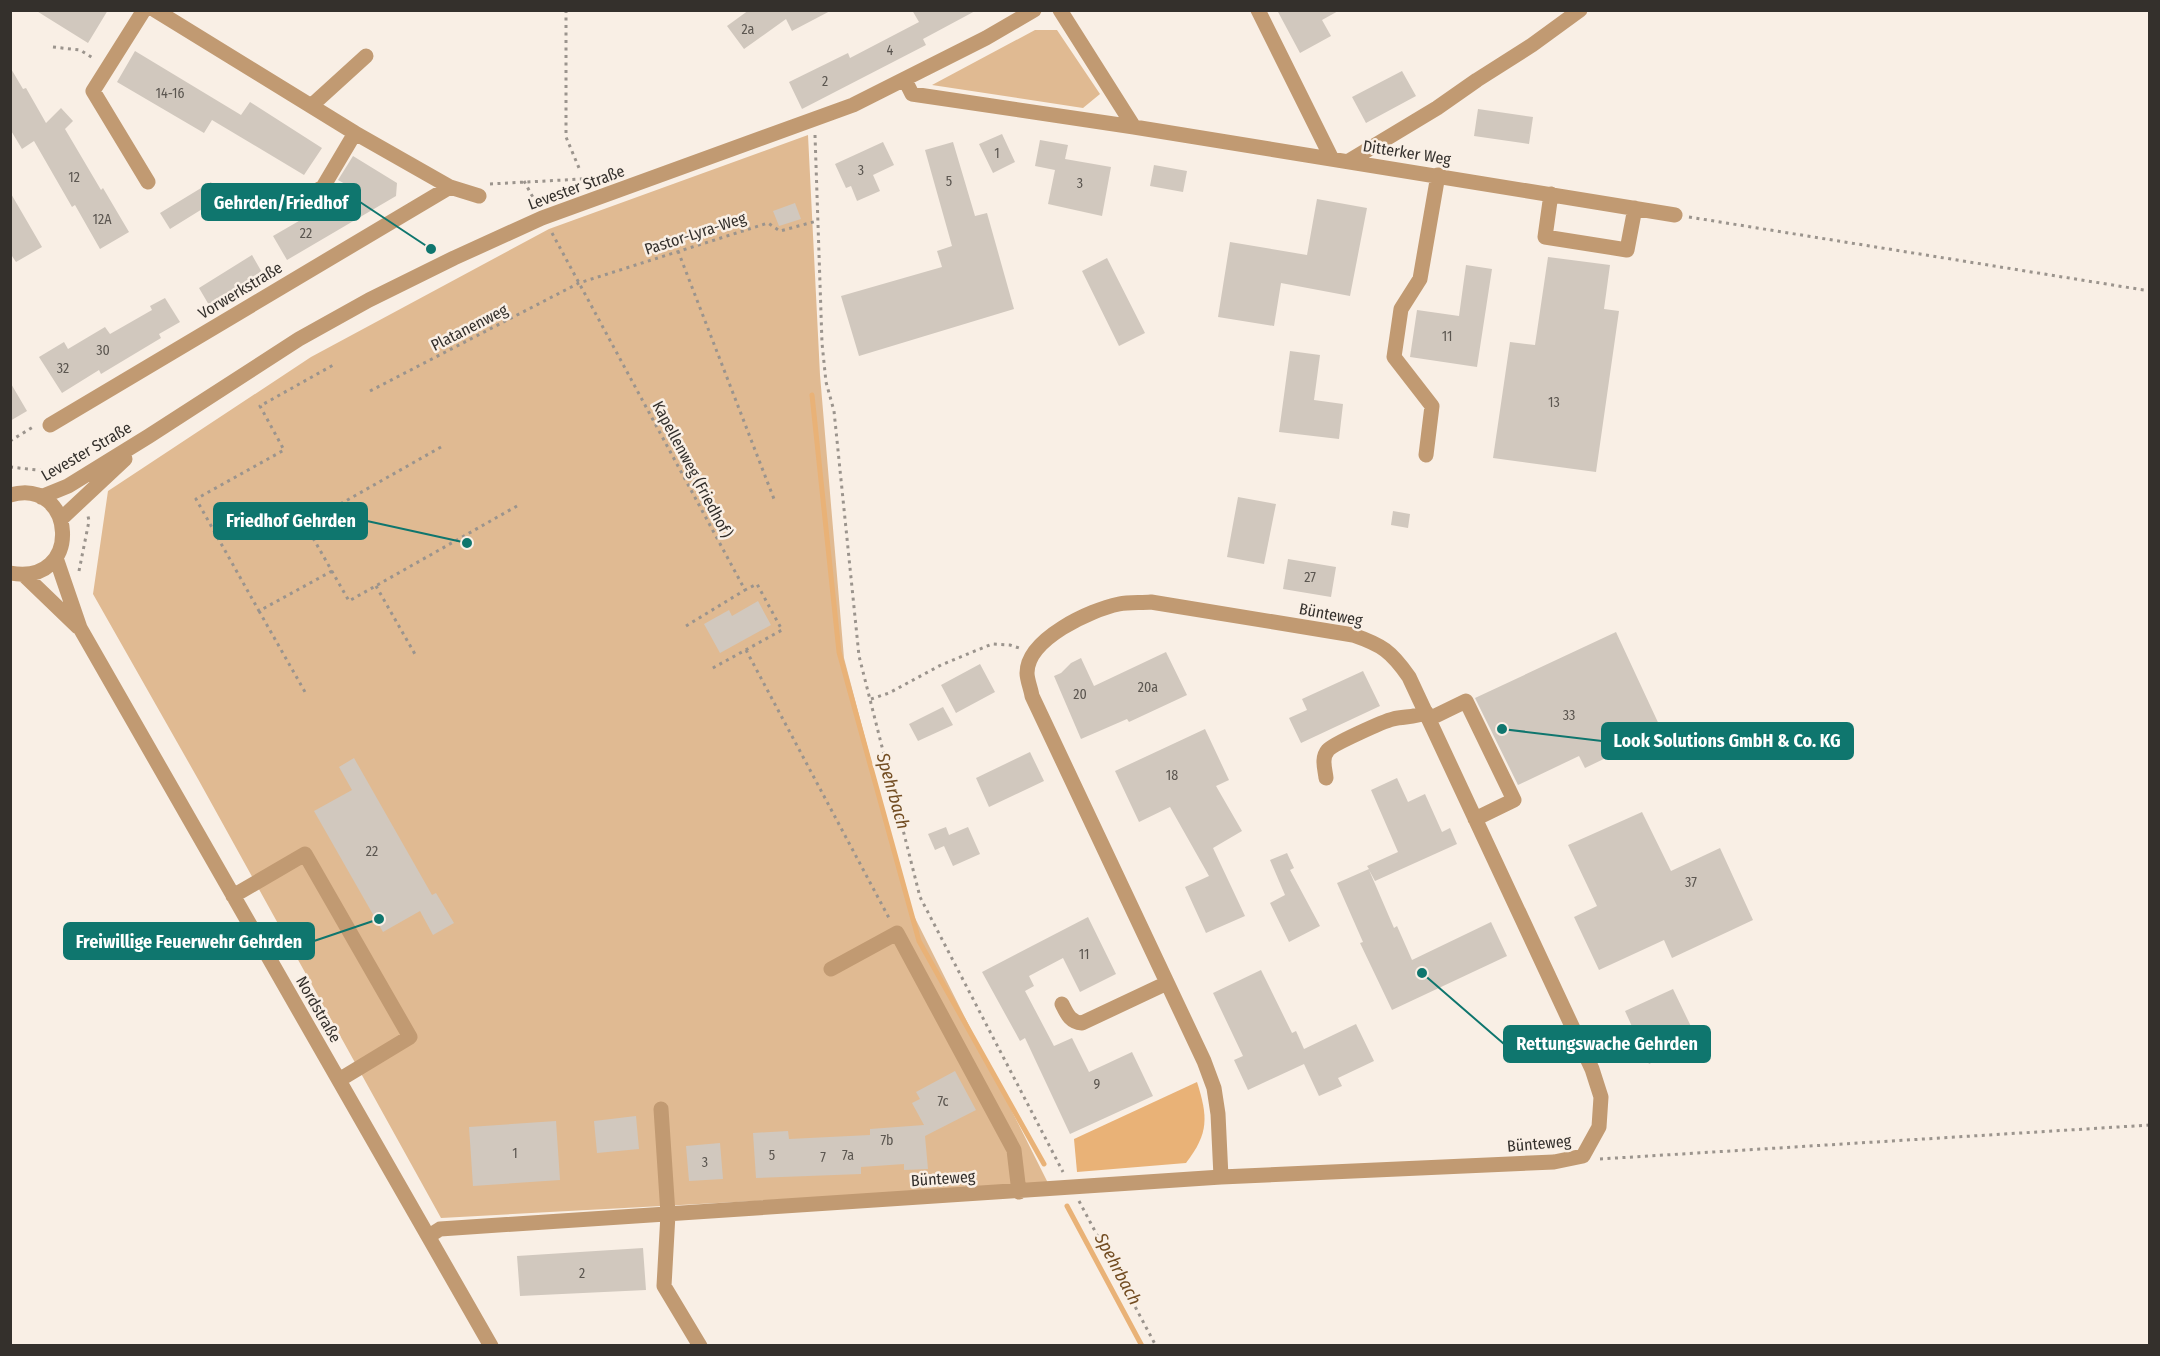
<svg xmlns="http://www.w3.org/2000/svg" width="2160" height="1356" viewBox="0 0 2160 1356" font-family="'Fira Sans Condensed',sans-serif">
<rect width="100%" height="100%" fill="#f9efe5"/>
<!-- green -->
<path fill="#e0ba92" d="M 1035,30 L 1057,30 L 1100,94 L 1083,108 L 932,85 Z
M 808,135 L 820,375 L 844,658 L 910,908 L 1049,1185 L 441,1218 L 198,779 L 93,594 L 108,491 L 311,357 L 549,229 Z"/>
<!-- water -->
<path fill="#e9b277" d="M 1197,1082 C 1208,1117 1209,1133 1186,1163 L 1077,1172 L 1074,1139 Z"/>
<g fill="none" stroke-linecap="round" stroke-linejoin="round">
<!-- stream -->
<path stroke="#e9b277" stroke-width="5" d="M 812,395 L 839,652 L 919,941 L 1044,1164
M 1067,1206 L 1142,1346"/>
</g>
<!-- building -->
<path fill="#d1c8be" d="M 35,10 L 108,10 L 88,43 Z
M 749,10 L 832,10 L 792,31 L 786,19 L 744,49 L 727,26 Z
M 912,10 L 977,10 L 923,39 L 926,45 L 802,109 L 789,82 L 848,53 L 850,58 L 919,22 Z
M 1277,10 L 1340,10 L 1322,20 L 1331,36 L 1300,53 Z
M 135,51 L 241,115 L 250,102 L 322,148 L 304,175 L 212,120 L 204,133 L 117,82 Z
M 10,67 L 23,89 L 26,88 L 46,123 L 61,108 L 73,121 L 65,129 L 101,190 L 103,188 L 129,232 L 100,249 L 75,205 L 72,207 L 34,141 L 22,149 L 10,129 Z
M 1402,71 L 1416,96 L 1366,123 L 1352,97 Z
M 1478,109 L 1533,117 L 1529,144 L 1474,136 Z
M 1002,134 L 1015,162 L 993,173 L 979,144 Z
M 1040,140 L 1068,145 L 1065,159 L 1111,167 L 1102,216 L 1048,204 L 1055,170 L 1035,166 Z
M 883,142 L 894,165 L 873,175 L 880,191 L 857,201 L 851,186 L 846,188 L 835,164 Z
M 953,142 L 975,216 L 987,213 L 1014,309 L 859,356 L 841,296 L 942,267 L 937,251 L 952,246 L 925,150 Z
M 353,156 L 397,183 L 396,196 L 287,260 L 273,236 L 354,189 L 338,180 Z
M 1154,165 L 1187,171 L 1183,192 L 1150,186 Z
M 211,182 L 220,198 L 170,229 L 160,213 Z
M 10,192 L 42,247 L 16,262 L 10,253 Z
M 1317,199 L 1367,208 L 1350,296 L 1281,283 L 1274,326 L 1218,317 L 1230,242 L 1307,255 Z
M 795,203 L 801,219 L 779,226 L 773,211 Z
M 252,255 L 264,276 L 209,305 L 199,288 Z
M 1548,257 L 1610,265 L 1604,309 L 1619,311 L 1596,472 L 1493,458 L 1510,342 L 1535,345 Z
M 1107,258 L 1145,333 L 1119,346 L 1082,271 Z
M 1466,265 L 1492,269 L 1477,367 L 1410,357 L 1417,310 L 1459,316 Z
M 165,298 L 180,322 L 159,334 L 161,338 L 101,374 L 99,370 L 62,393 L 39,357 L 64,342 L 68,349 L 105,327 L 110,334 L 152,310 L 150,306 Z
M 1290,351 L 1320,355 L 1314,400 L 1343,404 L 1339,439 L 1279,432 Z
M 10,382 L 27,411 L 10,421 Z
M 1238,497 L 1276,504 L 1264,564 L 1227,557 Z
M 1393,511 L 1410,514 L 1408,528 L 1391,525 Z
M 1288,559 L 1336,567 L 1331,597 L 1283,589 Z
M 758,601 L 771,625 L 720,653 L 704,624 L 729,610 L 732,616 Z
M 1616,632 L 1662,731 L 1585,768 L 1579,756 L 1518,785 L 1475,698 Z
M 1166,652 L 1187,695 L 1129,722 L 1127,719 L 1081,739 L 1054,676 L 1061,673 L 1071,663 L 1081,658 L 1094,686 Z
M 980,664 L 995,692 L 956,713 L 941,685 Z
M 1363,671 L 1380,706 L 1301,743 L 1289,718 L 1307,710 L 1302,699 Z
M 943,707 L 953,725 L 918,741 L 909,724 Z
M 1205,729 L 1229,780 L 1216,786 L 1242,831 L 1213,848 L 1245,916 L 1206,933 L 1185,887 L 1209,876 L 1170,807 L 1139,822 L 1115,771 Z
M 1030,752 L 1044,781 L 989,807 L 976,778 Z
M 354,758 L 432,895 L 436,893 L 454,923 L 433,935 L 420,911 L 383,932 L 314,811 L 352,790 L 339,767 Z
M 1397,778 L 1408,802 L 1425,794 L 1442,832 L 1450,828 L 1457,844 L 1375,881 L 1369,870 L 1394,928 L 1397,926 L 1412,960 L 1491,922 L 1507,956 L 1392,1010 L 1360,943 L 1363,942 L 1337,883 L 1369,869 L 1367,866 L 1398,852 L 1371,790 Z
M 1642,812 L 1671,871 L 1720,848 L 1753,920 L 1672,958 L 1664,940 L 1599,970 L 1574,917 L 1597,906 L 1568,845 Z
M 946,827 L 949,835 L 968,827 L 980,854 L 953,866 L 944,846 L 935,850 L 928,834 Z
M 1287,853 L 1294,868 L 1290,870 L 1320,926 L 1289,942 L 1270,903 L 1285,895 L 1270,860 Z
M 1088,917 L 1116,974 L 1080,992 L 1063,958 L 1029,976 L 1034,986 L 1025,991 L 1054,1046 L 1072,1038 L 1089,1072 L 1132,1052 L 1153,1096 L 1070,1134 L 1025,1038 L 1020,1041 L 982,972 Z
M 1261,970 L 1292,1033 L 1296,1031 L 1304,1049 L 1356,1024 L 1374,1061 L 1338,1078 L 1342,1086 L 1319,1096 L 1304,1064 L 1248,1090 L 1234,1060 L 1243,1056 L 1213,993 Z
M 1673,989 L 1698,1041 L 1649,1064 L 1625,1011 Z
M 955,1071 L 976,1110 L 925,1136 L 928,1169 L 904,1170 L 904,1164 L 861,1167 L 861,1174 L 756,1178 L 753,1133 L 788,1131 L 789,1139 L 870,1135 L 870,1129 L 924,1125 L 912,1103 L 920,1099 L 916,1092 Z
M 636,1116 L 639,1149 L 597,1153 L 594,1121 Z
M 556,1121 L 560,1180 L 473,1186 L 469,1127 Z
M 720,1143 L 723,1179 L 689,1181 L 686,1146 Z
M 643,1248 L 646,1290 L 520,1296 L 517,1256 Z"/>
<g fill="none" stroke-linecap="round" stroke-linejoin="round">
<!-- path -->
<path stroke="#9b948d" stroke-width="3" stroke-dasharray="3 4.5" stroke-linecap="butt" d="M 566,10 L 566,137 L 579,168
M 53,47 L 80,50 L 93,58
M 815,135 L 822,343 L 826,382 L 834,411 L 859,656 L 920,897 L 1063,1172
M 524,181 L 536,203
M 490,184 L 600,178
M 1689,217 L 2150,291
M 552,233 L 745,590 L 757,584 L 782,630 L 711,669
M 678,251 L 774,499
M 370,391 L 579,283 L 768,223 L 780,231 L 817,221
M 10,441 L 33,427
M 441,447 L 305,524 L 349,601 L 517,506
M 10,467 L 56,472
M 79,571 L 89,521 L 88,516
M 332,571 L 259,611 L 196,499 L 284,450 L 260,406 L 335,364
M 376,586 L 416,656
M 259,611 L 305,692
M 686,626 L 745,590
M 746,650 L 889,918
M 871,699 L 889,693 L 941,665 L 992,644 L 1010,645 L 1019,648
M 1600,1159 L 2150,1125
M 1079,1201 L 1156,1346"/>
<!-- minor -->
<path stroke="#c19a72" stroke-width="15" d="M 144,10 L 93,91 L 148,182
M 155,10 L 355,133 L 450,187 L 479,196
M 1060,10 L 1134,127 L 1675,215
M 1258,10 L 1332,159
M 905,80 L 912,94 L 1134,127
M 311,106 L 366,56
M 1349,161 L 1437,108 L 1477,80 L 1532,45 L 1580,10
M 1551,194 L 1545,237 L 1627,250 L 1635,208
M 295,203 L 323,187 L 355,133
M 50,425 L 450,187
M 1426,455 L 1432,406 L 1394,357 L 1401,309 L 1420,279 L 1438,175
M 10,495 C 76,476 84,587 10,573
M 41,497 L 68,486 L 149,436 L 299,339 L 369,300 L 454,258 L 542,218 L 853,105 L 986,38 L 1034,10
M 61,519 L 125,459
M 56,558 L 80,628 L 491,1346
M 24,575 L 78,627
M 1429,719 L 1466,701 L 1514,800 L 1475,819
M 1326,778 C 1325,769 1321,758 1328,750 C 1333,744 1384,721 1393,719 C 1405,716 1415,718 1426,712
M 233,896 L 305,854 L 410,1037 L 339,1080
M 831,969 L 897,933 L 1014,1150 L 1019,1192
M 1062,1004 C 1067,1014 1070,1022 1082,1023 L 1167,983
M 661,1109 L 668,1214 L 664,1286 L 700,1346
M 429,1236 L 440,1229 L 1221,1177 L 1554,1162 L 1583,1156 L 1599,1127 L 1601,1097 L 1592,1069 L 1409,677 C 1391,651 1382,645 1353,635 L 1151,602 C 1141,603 1129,602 1119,604 C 1090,610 1027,639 1027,673 C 1027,680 1031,689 1032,696 L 1204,1061 L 1214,1088 L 1218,1114 L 1221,1177"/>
</g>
<g text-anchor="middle" stroke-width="5" stroke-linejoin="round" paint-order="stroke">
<!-- number labels -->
<g font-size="14" fill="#5b5650">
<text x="748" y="34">2a</text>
<text x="890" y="55">4</text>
<text x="825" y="86">2</text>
<text x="170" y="98">14-16</text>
<text x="997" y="158">1</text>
<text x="861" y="175">3</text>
<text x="74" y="182">12</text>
<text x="949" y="186">5</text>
<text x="1080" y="188">3</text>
<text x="102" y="224">12A</text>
<text x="306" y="238">22</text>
<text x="1447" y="341">11</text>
<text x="103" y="355">30</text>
<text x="63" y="373">32</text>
<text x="1554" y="407">13</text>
<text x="1310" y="582">27</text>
<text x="1148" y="692">20a</text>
<text x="1080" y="699">20</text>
<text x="1569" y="720">33</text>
<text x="1172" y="780">18</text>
<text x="372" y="856">22</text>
<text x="1691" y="887">37</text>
<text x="1084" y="959">11</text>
<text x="1097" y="1089">9</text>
<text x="943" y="1106">7c</text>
<text x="887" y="1145">7b</text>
<text x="515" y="1158">1</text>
<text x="772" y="1160">5</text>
<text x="848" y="1160">7a</text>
<text x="823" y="1162">7</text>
<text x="705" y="1167">3</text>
<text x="582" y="1278">2</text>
</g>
<!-- street labels -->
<g font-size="16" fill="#34302c" stroke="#f9efe5">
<text transform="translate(1407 152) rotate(9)" y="6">Ditterker Weg</text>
<text transform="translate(576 187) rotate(-20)" y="6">Levester Straße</text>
<text transform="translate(695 233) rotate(-18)" y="6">Pastor-Lyra-Weg</text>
<text transform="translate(240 290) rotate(-31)" y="6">Vorwerkstraße</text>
<text transform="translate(469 327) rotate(-27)" y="6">Platanenweg</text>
<text transform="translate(86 451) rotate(-30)" y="6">Levester Straße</text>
<text transform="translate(693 469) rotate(62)" y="6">Kapellenweg (Friedhof)</text>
<text transform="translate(1331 614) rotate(11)" y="6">Bünteweg</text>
<text transform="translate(319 1009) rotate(60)" y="6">Nordstraße</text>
<text transform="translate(1539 1143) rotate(-5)" y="6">Bünteweg</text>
<text transform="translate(943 1178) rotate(-4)" y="6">Bünteweg</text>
</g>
<!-- water labels -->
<g font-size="18" font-style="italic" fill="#724c21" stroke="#f9efe5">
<text transform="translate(893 791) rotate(74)" y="6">Spehrbach</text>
<text transform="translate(1118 1269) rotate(62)" y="6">Spehrbach</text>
</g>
</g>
<!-- callouts -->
<path fill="none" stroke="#0f766e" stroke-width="2" d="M431 249L360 202M467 543L367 521M1502 729L1602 741M379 919L314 941M1422 973L1504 1044"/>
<g fill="#0f766e" stroke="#f9efe5" stroke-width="2">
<circle cx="431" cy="249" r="6"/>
<circle cx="467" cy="543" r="6"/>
<circle cx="1502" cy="729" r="6"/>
<circle cx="379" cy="919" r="6"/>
<circle cx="1422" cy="973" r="6"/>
</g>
<g fill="#0f766e" stroke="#0f766e" stroke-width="2">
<rect x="202" y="184" width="158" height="36" rx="6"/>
<rect x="214" y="503" width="153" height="36" rx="6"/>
<rect x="1602" y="723" width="251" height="36" rx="6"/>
<rect x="64" y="923" width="250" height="36" rx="6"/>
<rect x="1504" y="1026" width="206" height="36" rx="6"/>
</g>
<g font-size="18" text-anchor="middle" font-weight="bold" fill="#fff">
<text x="281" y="209">Gehrden/Friedhof</text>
<text x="291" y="527">Friedhof Gehrden</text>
<text x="1727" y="747">Look Solutions GmbH &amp; Co. KG</text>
<text x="189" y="948">Freiwillige Feuerwehr Gehrden</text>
<text x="1607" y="1050">Rettungswache Gehrden</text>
</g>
<!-- border -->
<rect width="2160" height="1356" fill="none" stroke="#34302c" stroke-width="24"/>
</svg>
